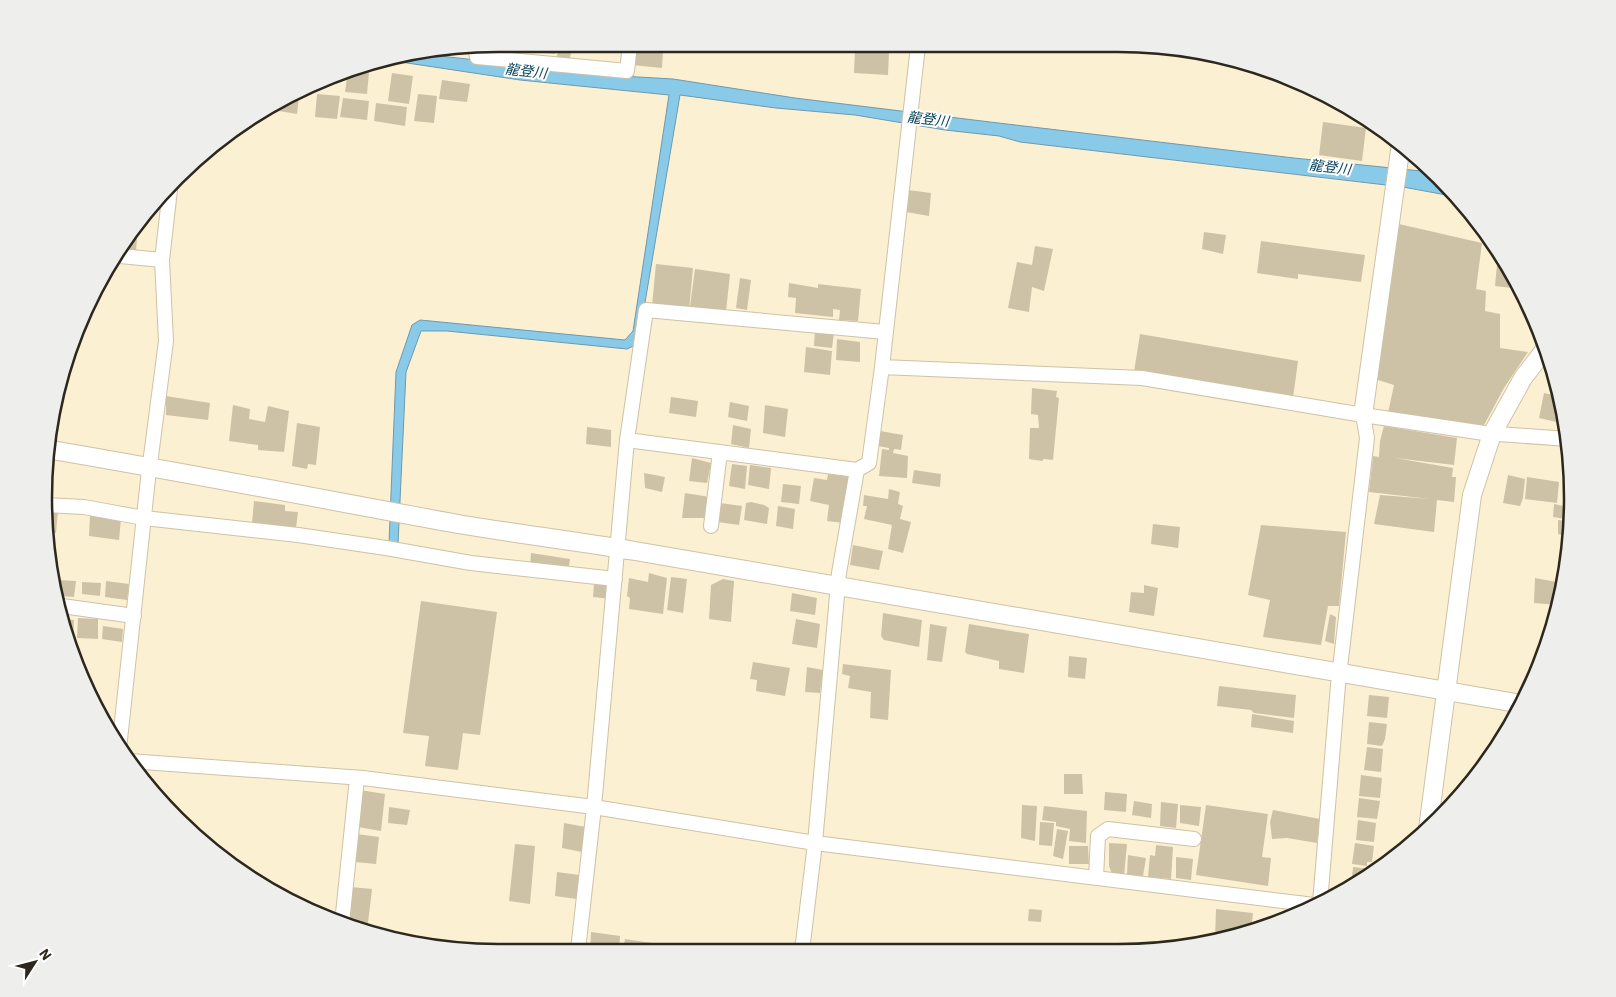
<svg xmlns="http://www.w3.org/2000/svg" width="1616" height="997" viewBox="0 0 1616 997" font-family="'IBM Plex Sans','Noto Sans JP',sans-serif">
<rect width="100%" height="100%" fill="#fcf0d3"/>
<!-- water -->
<path fill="#8acae9" stroke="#6e99ac" d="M 431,55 L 621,76 L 673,79 L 795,98 L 990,122 L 1294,158 L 1431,172 L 1457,197 L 1403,187 L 1020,142 L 999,136 L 945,130 L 855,115 L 776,108 L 680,95 L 638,344 L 627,349 L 447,331 L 421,331 L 406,372 L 398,544 L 389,543 L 396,372 L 412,325 L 420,320 L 625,340 L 633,331 L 669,95 L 520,80 L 394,61 Z"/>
<!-- building -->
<path fill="#cdc2a6" d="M 498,44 L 504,44 L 503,48 L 486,46 Z
M 506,44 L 522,44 L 522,48 L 506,47 Z
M 525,44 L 555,44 L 555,54 L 534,52 L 534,48 L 525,47 Z
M 558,44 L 594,44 L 593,49 L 572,46 L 570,59 L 557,57 Z
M 634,48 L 663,51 L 662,68 L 632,65 Z
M 855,50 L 889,52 L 888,75 L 854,73 Z
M 1190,51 L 1214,58 L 1213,60 L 1190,55 Z
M 348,70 L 369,72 L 367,94 L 345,92 Z
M 392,73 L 413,76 L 409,104 L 388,101 Z
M 442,80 L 470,84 L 467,102 L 439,99 Z
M 317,94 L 340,96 L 337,119 L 315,117 Z
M 418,94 L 437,96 L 434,123 L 414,121 Z
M 299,96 L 297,114 L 273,110 Z
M 343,98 L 369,101 L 367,120 L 340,117 Z
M 376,103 L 407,107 L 405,126 L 374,121 Z
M 1323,122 L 1366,128 L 1362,161 L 1319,155 Z
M 908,190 L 931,193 L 929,216 L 906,212 Z
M 1399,224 L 1482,243 L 1476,289 L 1486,291 L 1485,311 L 1500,314 L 1500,348 L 1528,352 L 1504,388 L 1483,427 L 1388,413 L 1394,385 L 1375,379 Z
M 1204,232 L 1226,235 L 1223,254 L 1202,249 Z
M 130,237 L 137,238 L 136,252 L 122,250 Z
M 1261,241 L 1365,255 L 1361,282 L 1298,274 L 1298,279 L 1257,273 Z
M 1035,246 L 1053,249 L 1044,291 L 1032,287 L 1029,312 L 1008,308 L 1017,262 L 1032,265 Z
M 1498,254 L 1511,271 L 1520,289 L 1495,286 Z
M 656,264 L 693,268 L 689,310 L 652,306 Z
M 695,269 L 730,274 L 726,312 L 690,306 Z
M 740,278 L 751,280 L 747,310 L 736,308 Z
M 789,283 L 818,288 L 818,284 L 861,289 L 858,321 L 839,320 L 840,310 L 833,309 L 833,317 L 795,313 L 796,298 L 788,297 Z
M 815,330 L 834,333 L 832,348 L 814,346 Z
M 1140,334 L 1298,361 L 1293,398 L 1134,372 Z
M 837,339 L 860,342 L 860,362 L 836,360 Z
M 806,347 L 832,351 L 830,375 L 804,372 Z
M 1032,388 L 1057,391 L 1056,397 L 1059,398 L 1053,460 L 1044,459 L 1042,461 L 1029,459 L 1030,428 L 1039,428 L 1038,415 L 1031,414 Z
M 1544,393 L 1558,396 L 1568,437 L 1558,435 L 1561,423 L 1539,418 Z
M 166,396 L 210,403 L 208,420 L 166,415 Z
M 671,397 L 698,401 L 696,417 L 669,413 Z
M 730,402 L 749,406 L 747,421 L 728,417 Z
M 233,405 L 250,409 L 249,419 L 265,422 L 268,406 L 289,411 L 284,452 L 258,450 L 258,445 L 229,441 Z
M 765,405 L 788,409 L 785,437 L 763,433 Z
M 297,423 L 320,427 L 316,465 L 308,464 L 307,469 L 292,466 Z
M 733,425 L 751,429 L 749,448 L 731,444 Z
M 1384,426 L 1457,438 L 1454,465 L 1395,458 L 1453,468 L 1452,477 L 1456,477 L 1454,502 L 1437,500 L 1434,532 L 1374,524 L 1380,495 L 1430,499 L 1369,492 L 1373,456 L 1379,457 L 1380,441 Z
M 587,427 L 611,430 L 611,447 L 586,444 Z
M 880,431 L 903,435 L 901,450 L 894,449 L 893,453 L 908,456 L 907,478 L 879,476 L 882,449 L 889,450 L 889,448 L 878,446 Z
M 1567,448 L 1569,448 L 1569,474 L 1565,473 Z
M 692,458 L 711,463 L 707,483 L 689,481 Z
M 732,464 L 747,466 L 745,489 L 729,486 Z
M 750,465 L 771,468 L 769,489 L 748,485 Z
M 914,470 L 941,474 L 940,487 L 912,483 Z
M 644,473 L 665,477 L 662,492 L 645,488 Z
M 828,474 L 849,477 L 844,523 L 827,521 L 829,505 L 810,501 L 814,478 L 827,480 Z
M 1508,475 L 1525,479 L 1523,498 L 1520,506 L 1503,503 Z
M 1527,477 L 1559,482 L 1557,503 L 1525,499 Z
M 783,484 L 801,486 L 799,504 L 781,502 Z
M 1565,485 L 1570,486 L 1570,503 L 1563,502 Z
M 889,489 L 900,492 L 898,504 L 903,506 L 900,519 L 911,522 L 903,553 L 888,549 L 892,525 L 864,519 L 867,506 L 863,506 L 864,495 L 888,499 Z
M 685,493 L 710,497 L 707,518 L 682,518 Z
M 254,501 L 285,505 L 285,511 L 298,512 L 296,528 L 252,523 Z
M 751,502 L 764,505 L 769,508 L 767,524 L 744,520 L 746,503 Z
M 720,503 L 742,506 L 739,525 L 718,522 Z
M 1554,504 L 1568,507 L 1566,519 L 1553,517 Z
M 778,506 L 795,509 L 793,529 L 776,526 Z
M 46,510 L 58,511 L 56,533 L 49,532 Z
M 1570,512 L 1571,528 L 1570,537 L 1558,534 L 1558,520 L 1568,521 Z
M 90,515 L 121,519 L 119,540 L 89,536 Z
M 1153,524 L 1180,527 L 1178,548 L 1151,544 Z
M 1261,525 L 1346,532 L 1339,606 L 1328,606 L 1321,645 L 1263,637 L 1270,600 L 1248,595 Z
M 853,545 L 883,551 L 879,570 L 850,565 Z
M 531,553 L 570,559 L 568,573 L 530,567 Z
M 649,573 L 667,578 L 663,614 L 629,609 L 630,598 L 627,596 L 629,578 L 648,582 Z
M 671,577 L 687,579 L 683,613 L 667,610 Z
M 1535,578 L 1562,583 L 1559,605 L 1534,603 Z
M 723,579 L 734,581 L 731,622 L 709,619 L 711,585 Z
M 57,580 L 76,581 L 74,597 L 60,596 Z
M 106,581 L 129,584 L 127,600 L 105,597 Z
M 82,582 L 101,583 L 100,596 L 82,594 Z
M 594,583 L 612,585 L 611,599 L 593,597 Z
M 1144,585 L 1158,588 L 1154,616 L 1129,612 L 1131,592 L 1144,593 Z
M 792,593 L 817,598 L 815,615 L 790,611 Z
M 421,601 L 497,612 L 480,735 L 463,733 L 458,770 L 425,766 L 429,736 L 403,733 Z
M 883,613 L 922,620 L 919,647 L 884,640 L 881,636 Z
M 1330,614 L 1336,617 L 1334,644 L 1325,641 Z
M 78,618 L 98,619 L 98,639 L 77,638 Z
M 64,619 L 74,620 L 73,638 L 67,637 Z
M 796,619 L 820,624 L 817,648 L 792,644 Z
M 930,624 L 947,627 L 942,662 L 927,660 Z
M 969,624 L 1029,634 L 1024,673 L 999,669 L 999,661 L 967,654 L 965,652 Z
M 103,626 L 123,629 L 122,642 L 102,639 Z
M 1069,656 L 1087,658 L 1085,679 L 1068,677 Z
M 753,662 L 790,668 L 785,696 L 756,691 L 757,680 L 750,679 Z
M 843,664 L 891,670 L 888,720 L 870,718 L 871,692 L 848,688 L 850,676 L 842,674 Z
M 807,667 L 823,670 L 820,693 L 805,692 Z
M 1219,686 L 1296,695 L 1294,718 L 1254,713 L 1251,710 L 1217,706 Z
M 1369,695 L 1389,697 L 1387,718 L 1367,716 Z
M 1252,714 L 1294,721 L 1293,733 L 1251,727 Z
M 1369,722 L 1387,724 L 1385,739 L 1382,746 L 1367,744 Z
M 1367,747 L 1383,749 L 1381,772 L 1364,770 Z
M 1064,774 L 1082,774 L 1083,794 L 1064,794 Z
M 1361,775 L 1382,778 L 1380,798 L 1359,796 Z
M 360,790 L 385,794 L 381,831 L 358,827 Z
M 1105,792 L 1127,794 L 1126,812 L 1104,810 Z
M 1359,798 L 1380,801 L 1377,819 L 1357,817 Z
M 1134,801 L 1152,804 L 1151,818 L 1132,815 Z
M 1161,802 L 1178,804 L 1176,828 L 1160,826 Z
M 1022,805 L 1037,806 L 1035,841 L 1021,838 Z
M 1180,805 L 1201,807 L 1199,826 L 1180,823 Z
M 1206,805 L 1268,814 L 1262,857 L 1271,858 L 1268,886 L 1196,875 Z
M 1044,806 L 1087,811 L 1086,843 L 1069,841 L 1070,829 L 1056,826 L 1056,822 L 1042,820 Z
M 389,807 L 410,810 L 407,825 L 388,823 Z
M 1273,810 L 1320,819 L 1317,843 L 1287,838 L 1272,839 L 1270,822 Z
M 1358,820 L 1376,823 L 1374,842 L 1356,840 Z
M 1040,822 L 1054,823 L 1052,846 L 1039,845 Z
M 564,823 L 586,827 L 582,852 L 562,848 Z
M 1057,829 L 1068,831 L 1063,859 L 1053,856 Z
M 357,834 L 379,837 L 376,864 L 355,862 Z
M 1109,843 L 1127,844 L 1124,876 L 1112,874 L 1109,866 Z
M 1355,843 L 1374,846 L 1372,862 L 1367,862 L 1367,866 L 1352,864 Z
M 515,844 L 535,846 L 530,904 L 509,901 Z
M 1156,845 L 1173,847 L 1171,879 L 1148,877 L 1150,855 L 1155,856 Z
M 1069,846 L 1088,846 L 1089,864 L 1069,864 Z
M 1128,855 L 1146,858 L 1143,876 L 1127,875 Z
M 1176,857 L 1193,859 L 1191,880 L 1176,878 Z
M 1353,867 L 1370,869 L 1369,875 L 1351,888 Z
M 557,872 L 579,875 L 577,899 L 555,896 Z
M 351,887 L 372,889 L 368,923 L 350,920 Z
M 1029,909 L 1042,910 L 1041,922 L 1028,921 Z
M 1216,909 L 1253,913 L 1251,931 L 1235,938 L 1221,940 L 1215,939 Z
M 356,925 L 367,927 L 367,930 L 355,927 Z
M 591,932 L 620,936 L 619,950 L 590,950 Z
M 625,939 L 652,943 L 651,950 L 623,950 Z
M 673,946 L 704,949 L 704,950 L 673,950 Z"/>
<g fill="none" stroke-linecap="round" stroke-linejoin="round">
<defs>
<path id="minor" d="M 475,48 L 477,57 L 627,71 L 630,44
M 120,256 L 162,260
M 882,367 L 1142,378 L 1363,415 L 1484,433 L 1568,439
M 627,440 L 857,470 L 869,463 L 882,367 L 918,46
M 45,505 L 84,507 L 144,518 L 298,535 L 386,548 L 471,563 L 615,579
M 711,526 L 720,452
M 62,606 L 134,616
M 119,749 L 148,479 L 166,341 L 162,260 L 170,190
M 129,761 L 363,778 L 594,807 L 815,843 L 1314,905
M 1096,878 L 1098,836 L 1108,829 L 1194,839
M 1320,903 L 1338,685 L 1367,438 L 1363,415
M 342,923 L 357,778
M 578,950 L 594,807 L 627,440 L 646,310 L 885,332
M 802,951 L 815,843 L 839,573 L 857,470"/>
<path id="tertiary" d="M 1363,415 L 1401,144
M 52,450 C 187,473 322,499 458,524 C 517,534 576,541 635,551 C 931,602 1227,652 1522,704
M 1428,829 L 1472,495 L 1492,434 L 1523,378 L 1546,348"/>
</defs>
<!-- minor casing -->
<use href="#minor" stroke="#cec2a6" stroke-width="16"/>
<!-- tertiary casing -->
<use href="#tertiary" stroke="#cec2a6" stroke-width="20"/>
<!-- minor -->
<use href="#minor" stroke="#fff" stroke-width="14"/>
<!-- tertiary -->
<use href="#tertiary" stroke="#fff" stroke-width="18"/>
</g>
<g text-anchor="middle" stroke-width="4" stroke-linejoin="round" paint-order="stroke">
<!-- water labels -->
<g font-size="14" font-style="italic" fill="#013c51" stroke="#fff">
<text transform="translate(526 71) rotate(7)" y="5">龍登川</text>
<text transform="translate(928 119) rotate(7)" y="5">龍登川</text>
<text transform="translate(1330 167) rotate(7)" y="5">龍登川</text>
</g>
</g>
<!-- crop -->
<path d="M0 0H1616V997H0ZM498 52H1118A446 446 0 0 1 1564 498V498A446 446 0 0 1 1118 944H498A446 446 0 0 1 52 498V498A446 446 0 0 1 498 52Z" fill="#eeeeed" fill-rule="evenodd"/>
<path fill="none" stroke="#2c281d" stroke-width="2.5" d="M498 52H1118A446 446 0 0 1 1564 498V498A446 446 0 0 1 1118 944H498A446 446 0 0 1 52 498V498A446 446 0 0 1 498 52Z"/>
<!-- north arrow -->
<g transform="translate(35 962) rotate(54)" stroke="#ffffff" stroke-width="4" paint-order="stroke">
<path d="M0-4L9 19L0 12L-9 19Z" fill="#2c281d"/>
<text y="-8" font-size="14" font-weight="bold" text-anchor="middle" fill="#2c281d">N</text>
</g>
</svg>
